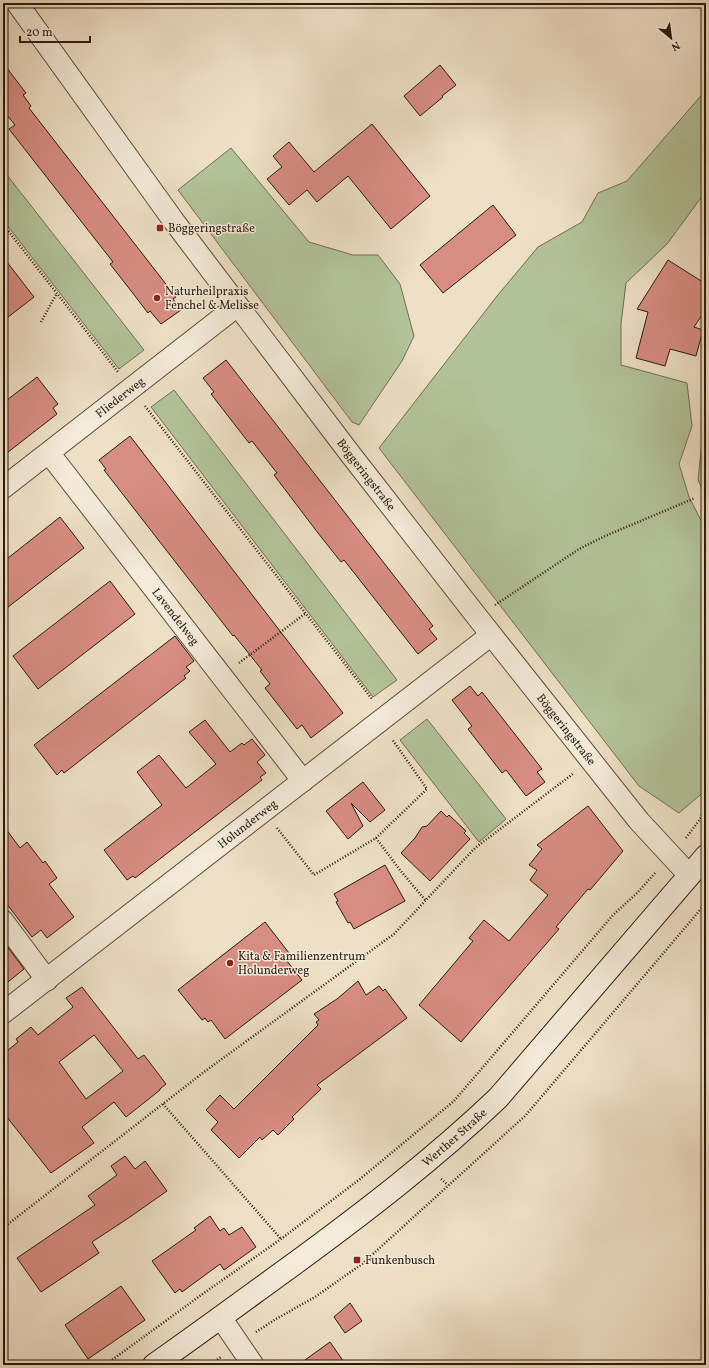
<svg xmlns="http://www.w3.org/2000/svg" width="709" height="1368" viewBox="0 0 709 1368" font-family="Vollkorn,serif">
<rect width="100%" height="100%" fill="#eee0c6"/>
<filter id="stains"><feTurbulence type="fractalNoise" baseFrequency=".005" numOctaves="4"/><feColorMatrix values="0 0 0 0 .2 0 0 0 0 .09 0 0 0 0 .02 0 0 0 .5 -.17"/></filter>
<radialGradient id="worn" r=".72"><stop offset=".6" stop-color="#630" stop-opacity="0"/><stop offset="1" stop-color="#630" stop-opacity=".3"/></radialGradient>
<!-- green -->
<path fill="#b3c399" stroke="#706e51" d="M 706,90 L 706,191 L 667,244 L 626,283 L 621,324 L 621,365 L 687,383 L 692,426 L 679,464 L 689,497 L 706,530 L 706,790 L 679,813 L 639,786 L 379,448 L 497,296 L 538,247 L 582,222 L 598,193 L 627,181 Z
M 231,148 L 309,242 L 353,255 L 378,255 L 400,284 L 414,336 L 402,361 L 359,425 L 352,422 L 178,190 Z
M 3,170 L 144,350 L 119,369 L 3,220 Z
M 174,390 L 397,680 L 373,697 L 151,407 Z
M 706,431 L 706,497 L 698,480 L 702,441 Z
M 427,719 L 506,819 L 479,842 L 400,740 Z"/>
<!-- building -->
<path fill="#d88d82" stroke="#2c1a09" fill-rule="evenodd" d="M 3,63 L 26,93 L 23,95 L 31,106 L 29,108 L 176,297 L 173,299 L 181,310 L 161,324 L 150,311 L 148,313 L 128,287 L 110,264 L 113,262 L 9,129 L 15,125 L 3,110 Z
M 440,65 L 456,85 L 442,96 L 443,97 L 420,116 L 404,96 Z
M 372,124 L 430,196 L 391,229 L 348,176 L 317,202 L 307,190 L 289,205 L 267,179 L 282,167 L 273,156 L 289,142 L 314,172 Z
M 493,205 L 516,235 L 443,293 L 420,265 Z
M 3,257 L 34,297 L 3,321 Z
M 668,260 L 706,284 L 706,309 L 694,327 L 703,330 L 696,356 L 670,349 L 665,366 L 636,358 L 648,312 L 637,309 Z
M 226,360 L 433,626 L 429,629 L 437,639 L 418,654 L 344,560 L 341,562 L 318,533 L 274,475 L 277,473 L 252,441 L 249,443 L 211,394 L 214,392 L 203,378 Z
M 37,377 L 58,404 L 53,408 L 57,414 L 3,456 L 3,403 Z
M 130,436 L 343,713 L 311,738 L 302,725 L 297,729 L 265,688 L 270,684 L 260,671 L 262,670 L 234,635 L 233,636 L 104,470 L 106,469 L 99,460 Z
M 60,517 L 84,548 L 3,611 L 3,562 Z
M 110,581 L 135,614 L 38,689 L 13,656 Z
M 175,636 L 194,661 L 186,667 L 190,671 L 184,676 L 186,678 L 64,773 L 62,770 L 57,775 L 34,745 Z
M 470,686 L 478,696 L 482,692 L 542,769 L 537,772 L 545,782 L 526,796 L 506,770 L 502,773 L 468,729 L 472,726 L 452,700 Z
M 205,720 L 230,752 L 242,743 L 244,745 L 252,739 L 265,755 L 257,762 L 266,773 L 260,777 L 262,780 L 187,838 L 135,878 L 133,876 L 127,880 L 104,850 L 162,805 L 137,772 L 159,755 L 186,788 L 216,764 L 189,732 Z
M 363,782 L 385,810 L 370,822 L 351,803 L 363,826 L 348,839 L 326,811 Z
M 588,806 L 623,851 L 590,890 L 588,889 L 556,927 L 559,929 L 461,1042 L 419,1005 L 473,941 L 469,938 L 484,920 L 509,941 L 548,895 L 530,880 L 537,870 L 529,865 L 542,849 L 537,845 Z
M 441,811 L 447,817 L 449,815 L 466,831 L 464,833 L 470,839 L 430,881 L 401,853 L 415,838 L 422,827 L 427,826 Z
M 3,825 L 20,848 L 27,842 L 43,863 L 45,861 L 57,878 L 49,884 L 74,917 L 47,938 L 41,930 L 32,937 L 3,899 Z
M 385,865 L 405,901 L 354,929 L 350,922 L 348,923 L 336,902 L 338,901 L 334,894 Z
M 265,922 L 289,953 L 287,955 L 289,959 L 287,961 L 302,980 L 225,1039 L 211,1020 L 208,1022 L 205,1018 L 202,1020 L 178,990 Z
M 3,941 L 24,969 L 3,986 Z
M 358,981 L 366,995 L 379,986 L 383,991 L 385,989 L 407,1018 L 317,1085 L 321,1089 L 292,1117 L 294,1119 L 278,1135 L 273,1130 L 262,1140 L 260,1137 L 239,1158 L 211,1130 L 218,1122 L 206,1110 L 220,1095 L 234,1109 L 318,1025 L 316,1022 L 319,1020 L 314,1014 L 337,999 Z
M 82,987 L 138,1059 L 144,1055 L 166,1084 L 160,1089 L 160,1090 L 126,1117 L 114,1102 L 82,1127 L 94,1143 L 51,1173 L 3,1112 L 3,1054 L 18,1042 L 16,1039 L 31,1027 L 38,1035 L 73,1007 L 66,998 ZM 94,1035 L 123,1071 L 86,1099 L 59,1062 Z
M 125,1156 L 135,1169 L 145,1161 L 167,1191 L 127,1219 L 92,1242 L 99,1253 L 41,1292 L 17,1258 L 95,1205 L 88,1196 L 117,1175 L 111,1166 Z
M 210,1216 L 220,1231 L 224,1228 L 229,1235 L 242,1227 L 256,1247 L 224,1270 L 220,1264 L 182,1292 L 180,1289 L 175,1293 L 152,1261 L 196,1230 L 194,1228 Z
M 121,1286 L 145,1320 L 88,1359 L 65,1325 Z
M 350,1303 L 362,1321 L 345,1333 L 334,1317 Z
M 330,1342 L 346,1365 L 298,1365 Z"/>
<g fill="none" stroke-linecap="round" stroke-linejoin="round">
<defs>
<g id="street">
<path id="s1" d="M 17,3 L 173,220 L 351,455 L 478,618 L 639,821 L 689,875"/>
<path id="s2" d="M 49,453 L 303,781"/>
<path id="s3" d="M 3,488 L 237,306"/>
<path d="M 3,921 L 47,980"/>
<path id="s4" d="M 3,1013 L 491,635"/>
<path d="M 221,1318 L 253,1365"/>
</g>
<g id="secondary">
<path id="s5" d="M 154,1365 C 201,1332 247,1298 294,1264 C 365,1212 434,1159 498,1098 L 706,856"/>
</g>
</defs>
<!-- street casing -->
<use href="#street" stroke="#5c4c38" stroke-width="23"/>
<!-- secondary casing -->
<use href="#secondary" stroke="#2c1a09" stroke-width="24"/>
<!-- path -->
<path stroke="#2c1a09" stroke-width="2.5" stroke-dasharray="1 2" stroke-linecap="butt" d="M 3,224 L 118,372
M 41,322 L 57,293
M 145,406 L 372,699
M 495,605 L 579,549 L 605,536 L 695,498
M 239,663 L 306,613
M 277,828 L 314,875 L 376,838 L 400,870 L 426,901
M 376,838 L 427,789 L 392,739
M 686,838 L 700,819 L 706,807
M 163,1104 L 281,1239
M 441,1179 L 448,1185
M 3,1228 L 204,1072 L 394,934 L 475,848 L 574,773
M 256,1332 L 276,1319 L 315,1297 L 362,1264 L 526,1115 L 706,903
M 105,1365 L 204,1293 L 281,1239 L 360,1179 L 454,1101 L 613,915 L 637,893 L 656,872
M 210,1365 L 221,1357"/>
<!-- street -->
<use href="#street" stroke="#f4ebda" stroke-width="21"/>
<!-- secondary -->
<use href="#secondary" stroke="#f4ebda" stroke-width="22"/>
</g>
<!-- markers -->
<g fill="#8f2418" stroke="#f4ebda" stroke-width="1.5">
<rect x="156" y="224" width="8" height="8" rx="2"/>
<circle cx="157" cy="298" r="4"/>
<circle cx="230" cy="963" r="4"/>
<rect x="353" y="1256" width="8" height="8" rx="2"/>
</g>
<g text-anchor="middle" stroke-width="3" stroke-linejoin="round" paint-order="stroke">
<!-- poi labels -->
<g font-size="12" fill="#2c1a09" stroke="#f4ebda" text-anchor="start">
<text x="168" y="232">Böggeringstraße</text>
<text x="165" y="295">Naturheilpraxis<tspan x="165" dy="14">Fenchel &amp; Melisse</tspan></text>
<text x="238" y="960">Kita &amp; Familienzentrum<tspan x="238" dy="14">Holunderweg</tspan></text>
<text x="365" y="1264">Funkenbusch</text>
</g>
<!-- street labels -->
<g font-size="12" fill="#2c1a09" stroke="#f4ebda">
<text dy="4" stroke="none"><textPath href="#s3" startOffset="148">Fliederweg</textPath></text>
<text dy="4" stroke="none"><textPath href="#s1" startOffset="587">Böggeringstraße</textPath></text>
<text dy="4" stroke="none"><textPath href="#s2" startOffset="207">Lavendelweg</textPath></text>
<text dy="4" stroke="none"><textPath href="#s1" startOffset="911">Böggeringstraße</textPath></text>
<text dy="4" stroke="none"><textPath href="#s4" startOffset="309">Holunderweg</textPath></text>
<text dy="4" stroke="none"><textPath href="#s5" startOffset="377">Werther Straße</textPath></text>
</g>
</g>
<!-- margin -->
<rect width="709" height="1368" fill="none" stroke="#eee0c6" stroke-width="16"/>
<rect x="4" y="4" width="701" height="1360" fill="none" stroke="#2c1a09" stroke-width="2"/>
<rect x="8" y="8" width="693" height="1352" fill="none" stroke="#2c1a09"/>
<!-- north arrow -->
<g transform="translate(671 38) rotate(151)" stroke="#f4ebda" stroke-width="3" paint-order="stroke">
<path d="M0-3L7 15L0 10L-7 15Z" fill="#2c1a09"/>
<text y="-6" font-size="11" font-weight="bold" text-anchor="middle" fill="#2c1a09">N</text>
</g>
<!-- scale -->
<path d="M20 36v6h70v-6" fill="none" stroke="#2c1a09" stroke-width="2"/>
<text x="26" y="36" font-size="12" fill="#2c1a09" stroke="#f4ebda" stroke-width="3" paint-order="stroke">20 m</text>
<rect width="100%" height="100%" filter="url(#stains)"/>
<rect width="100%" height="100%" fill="url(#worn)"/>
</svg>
